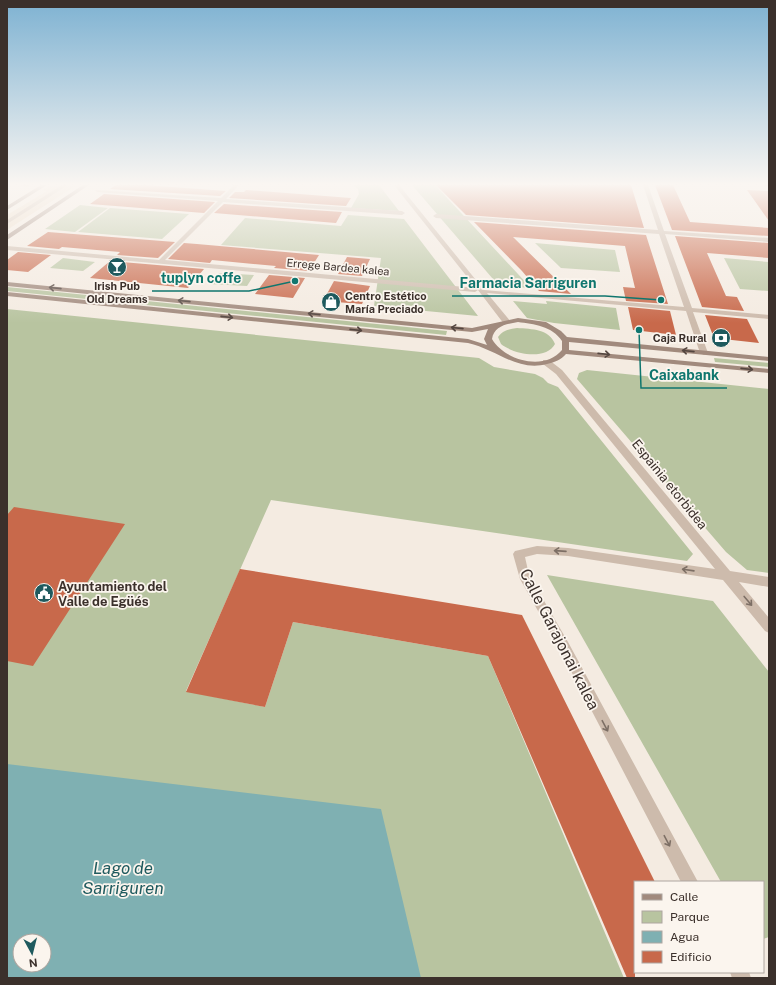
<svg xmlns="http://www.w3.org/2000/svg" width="776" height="985" viewBox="0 0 776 985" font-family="'Public Sans',sans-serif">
<rect width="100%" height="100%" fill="#f4ebe1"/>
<!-- green -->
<path fill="#b8c4a0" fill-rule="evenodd" d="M 353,185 L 379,185 L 399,211 L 351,208 L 359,194 L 358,189 Z
M 412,185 L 435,185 L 531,288 L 499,286 Z
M 80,205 L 108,208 L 75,232 L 45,229 Z
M 110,208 L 189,214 L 162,239 L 78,232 Z
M 348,215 L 404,219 L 478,316 L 374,306 L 381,258 L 221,245 L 245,218 L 341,226 Z
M 535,243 L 615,250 L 620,272 L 561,268 Z
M 63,258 L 95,262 L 83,271 L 50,268 Z
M 724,258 L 769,262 L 769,291 L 740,289 Z
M 219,273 L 254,275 L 247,286 L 209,284 Z
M 7,287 L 447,331 L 446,335 L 7,291 Z
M 513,301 L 547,304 L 546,301 L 616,308 L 620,330 L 554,323 L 527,318 Z
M 7,309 L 479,358 L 494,367 L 535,374 L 543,378 L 548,383 L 558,387 L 693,554 L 687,561 L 271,500 L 186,691 L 265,707 L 293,622 L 488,656 L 624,978 L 7,978 ZM 20,941 L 44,941 L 44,965 L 20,965 Z
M 517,328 C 532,329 549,329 555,344 C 546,361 513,354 501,344 L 498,337 C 503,330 509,329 517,328 Z
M 714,358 L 769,363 L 769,367 L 715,362 Z
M 587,370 L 769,389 L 769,573 L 747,570 L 726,552 L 577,379 L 579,373 Z
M 547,575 L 713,601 L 769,672 L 769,937 L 763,939 L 763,882 L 721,882 Z"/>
<!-- plaza -->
<path fill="#ecdcc8" d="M 77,185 L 13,226 L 7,230 L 7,215 L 47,191 L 42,190 L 50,186 Z"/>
<!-- water -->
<path fill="#7fb0b2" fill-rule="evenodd" d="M 7,764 L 381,809 L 421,978 L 7,978 ZM 20,941 L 44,941 L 44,965 L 20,965 Z"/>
<!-- building -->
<path fill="#c8694b" d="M 116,185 L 145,185 L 226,191 L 220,196 L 110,189 Z
M 436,185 L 631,185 L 644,228 L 466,215 Z
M 655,185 L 673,185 L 690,222 L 769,228 L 769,236 L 672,230 Z
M 246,190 L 351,198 L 346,206 L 229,198 L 235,192 L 244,192 Z
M 747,190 L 769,191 L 769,221 Z
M 104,194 L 215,202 L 204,213 L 90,204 Z
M 224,204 L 342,212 L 336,223 L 214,213 Z
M 474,222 L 646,235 L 668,304 L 626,301 L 623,287 L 635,288 L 625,246 L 513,237 L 571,294 L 539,291 L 522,271 Z
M 48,232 L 175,242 L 158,258 L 117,255 L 120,252 L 62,247 L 59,249 L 27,246 Z
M 675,236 L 769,243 L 769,258 L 707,253 L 726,296 L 737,297 L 744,311 L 702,307 Z
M 184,243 L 197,244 L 319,255 L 309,271 L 274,268 L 276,266 L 212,260 L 210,263 L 168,259 Z
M 18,252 L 51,255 L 28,272 L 7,270 L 7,260 Z
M 347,257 L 370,259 L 362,276 L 338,274 Z
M 110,261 L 204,269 L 188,288 L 90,278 Z
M 269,275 L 305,278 L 293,298 L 255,294 Z
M 334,281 L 370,286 L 362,304 L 323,301 Z
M 628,307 L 670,311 L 676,335 L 633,330 Z
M 705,315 L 747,319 L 759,343 L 714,338 Z
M 14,507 L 125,524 L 33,666 L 7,661 L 7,515 Z
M 240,569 L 522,615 L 655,882 L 635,882 L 635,978 L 627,978 L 488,656 L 293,622 L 265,707 L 186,692 Z"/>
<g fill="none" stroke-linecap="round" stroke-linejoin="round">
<!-- street -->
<path fill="#cdbbac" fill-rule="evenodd" d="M 19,185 L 29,185 L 29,186 L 27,187 Z
M 62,185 L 68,185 L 7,224 L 7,220 Z
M 234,185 L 239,185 L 226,199 L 402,211 L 405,213 L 402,215 L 223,202 L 165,260 L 476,288 L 394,185 L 399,185 L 484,290 L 684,307 L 659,234 L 436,218 L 433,216 L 436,214 L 658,230 L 643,185 L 648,185 L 664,231 L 769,238 L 769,242 L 665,234 L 692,308 L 769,315 L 769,319 L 693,312 L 708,353 L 704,355 L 700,353 L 686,311 L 487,293 L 511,322 L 507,324 L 504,324 L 478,290 L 475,292 L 7,250 L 7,246 L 159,260 L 218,201 L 97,192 L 95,190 L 221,198 Z
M 765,185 L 769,185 L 769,186 L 765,186 Z
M 543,360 L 549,360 L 562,370 L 730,571 L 769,577 L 769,587 L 739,582 L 769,618 L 769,633 L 765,631 L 723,580 L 568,556 L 537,554 L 525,557 L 529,575 L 568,642 L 698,882 L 681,882 L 560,650 L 520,579 L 513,554 L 515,551 L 537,546 L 568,548 L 715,569 L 556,374 L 543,364 Z
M 730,972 L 749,972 L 751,978 L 732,978 Z"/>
<!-- secondary -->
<path fill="#a18a7d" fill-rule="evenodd" d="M 41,185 L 47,185 L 7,210 L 7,206 Z
M 83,185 L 89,185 L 7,240 L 7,235 Z
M 7,282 L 472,328 L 518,318 L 546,322 L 561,331 L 567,337 L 769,357 L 769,361 L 569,342 L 569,350 L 769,369 L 769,373 L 566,354 C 561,360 555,362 547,364 C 517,372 496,349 468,343 L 7,296 L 7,292 L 468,339 L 487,345 L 484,339 L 488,329 L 472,332 L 7,286 ZM 518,322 C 534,324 552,326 562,341 L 562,350 C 544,372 504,360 492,339 C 494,326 506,324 518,322 Z"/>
</g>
<!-- one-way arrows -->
<defs><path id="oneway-shaft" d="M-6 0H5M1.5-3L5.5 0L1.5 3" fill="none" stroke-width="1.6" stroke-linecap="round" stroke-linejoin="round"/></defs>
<g stroke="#544640">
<use href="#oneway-shaft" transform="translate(55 288) rotate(-174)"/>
<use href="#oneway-shaft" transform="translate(184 301) rotate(-174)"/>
<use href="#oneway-shaft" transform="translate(314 314) rotate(-174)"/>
<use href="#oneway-shaft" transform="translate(227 317) rotate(6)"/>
<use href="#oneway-shaft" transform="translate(457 328) rotate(-174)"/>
<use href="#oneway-shaft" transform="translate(356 330) rotate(6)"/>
<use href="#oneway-shaft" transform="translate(688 351) rotate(-174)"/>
<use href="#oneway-shaft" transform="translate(604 354) rotate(6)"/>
<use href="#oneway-shaft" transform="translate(747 369) rotate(6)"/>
</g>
<g stroke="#7d6f65">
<use href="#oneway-shaft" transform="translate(560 551) rotate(-176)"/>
<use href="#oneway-shaft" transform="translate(688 570) rotate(-172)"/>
<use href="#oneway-shaft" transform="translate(748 601) rotate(50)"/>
<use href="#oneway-shaft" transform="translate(605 726) rotate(62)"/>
<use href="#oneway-shaft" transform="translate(667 841) rotate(62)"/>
</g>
<!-- sky -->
<linearGradient id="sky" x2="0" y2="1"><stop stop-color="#7eb2d2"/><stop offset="0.57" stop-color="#faf6f2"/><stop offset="1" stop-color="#faf6f2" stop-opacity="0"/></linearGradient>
<rect width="776" height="323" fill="url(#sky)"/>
<!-- icons -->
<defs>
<symbol id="bar-disc" viewBox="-11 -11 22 22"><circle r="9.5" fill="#1f5a5e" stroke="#fbf5ee"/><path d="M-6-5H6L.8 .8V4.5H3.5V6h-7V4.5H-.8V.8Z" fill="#fff"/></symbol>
<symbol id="shop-disc" viewBox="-11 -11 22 22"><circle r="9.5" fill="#1f5a5e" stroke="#fbf5ee"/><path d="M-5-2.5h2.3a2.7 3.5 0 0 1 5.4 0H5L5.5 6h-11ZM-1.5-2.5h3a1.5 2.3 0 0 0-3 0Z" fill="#fff"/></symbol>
<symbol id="bank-disc" viewBox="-11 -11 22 22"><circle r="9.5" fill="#1f5a5e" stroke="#fbf5ee"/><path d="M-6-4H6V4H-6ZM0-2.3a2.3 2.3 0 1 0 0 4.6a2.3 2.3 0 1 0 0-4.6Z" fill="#fff"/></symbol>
<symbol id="civic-disc" viewBox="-11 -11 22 22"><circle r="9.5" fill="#1f5a5e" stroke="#fbf5ee"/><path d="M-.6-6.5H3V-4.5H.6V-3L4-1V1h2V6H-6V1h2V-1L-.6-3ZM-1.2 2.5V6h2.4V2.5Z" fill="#fff"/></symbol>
</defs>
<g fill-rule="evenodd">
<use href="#bar-disc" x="106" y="256" width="22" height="22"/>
<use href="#shop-disc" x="320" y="291" width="22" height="22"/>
<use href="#bank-disc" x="710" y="327" width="22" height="22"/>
<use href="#civic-disc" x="33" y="582" width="22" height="22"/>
</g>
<g text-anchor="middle" stroke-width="3.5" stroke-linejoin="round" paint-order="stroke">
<!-- far-street labels -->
<g font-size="11" fill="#3b302b" stroke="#fbf5ee">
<text transform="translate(338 267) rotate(5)" y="4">Errege Bardea kalea</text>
</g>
<!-- far-poi labels -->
<g font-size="11" font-weight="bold" fill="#3b302b" stroke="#fbf5ee">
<text x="117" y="290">Irish Pub<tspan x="117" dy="13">Old Dreams</tspan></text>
<text x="345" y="300" text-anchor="start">Centro Estético<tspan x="345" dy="13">María Preciado</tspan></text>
<text x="707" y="342" text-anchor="end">Caja Rural</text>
</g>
<!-- street labels -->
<g font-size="13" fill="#3b302b" stroke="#fbf5ee">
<text transform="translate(670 484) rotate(51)" y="5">Espainia etorbidea</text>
</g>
<!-- poi labels -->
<g font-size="13" font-weight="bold" fill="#3b302b" stroke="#fbf5ee" text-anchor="start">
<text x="58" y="591">Ayuntamiento del<tspan x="58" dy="15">Valle de Egüés</tspan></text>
</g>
<!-- near-street labels -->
<g font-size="16" fill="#3b302b" stroke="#fbf5ee">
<text transform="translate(560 639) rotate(63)" y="6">Calle Garajonai kalea</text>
</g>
<!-- near-water labels -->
<g font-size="17" font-style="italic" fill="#1f5a5e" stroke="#fbf5ee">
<text x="123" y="874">Lago de<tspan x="123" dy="20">Sarriguren</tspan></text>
</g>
</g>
<!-- callouts -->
<path fill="none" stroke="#0f766e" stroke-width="1.5" d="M295 281L249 291H152M661 300L605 296H452M639 330L641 388H727"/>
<g fill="#0f766e" stroke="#fbf5ee" stroke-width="1.5">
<circle cx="295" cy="281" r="4"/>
<circle cx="661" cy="300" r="4"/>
<circle cx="639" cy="330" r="4"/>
</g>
<g font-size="14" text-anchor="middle" font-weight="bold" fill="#0f766e" stroke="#fbf5ee" stroke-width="3.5" stroke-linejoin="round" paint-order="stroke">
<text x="201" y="283">tuplyn coffe</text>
<text x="528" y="288">Farmacia Sarriguren</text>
<text x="684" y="380">Caixabank</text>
</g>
<!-- border -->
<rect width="776" height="985" fill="none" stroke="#3b302b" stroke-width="16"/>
<!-- legend -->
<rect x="634" y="881" width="130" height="92" fill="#fbf5ee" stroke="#aea6a0"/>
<rect x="642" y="894" width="20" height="6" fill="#a18a7d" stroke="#aea6a0"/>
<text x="670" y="901" font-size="12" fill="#3b302b">Calle</text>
<rect x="642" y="911" width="20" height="12" fill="#b8c4a0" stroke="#aea6a0"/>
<text x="670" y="921" font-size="12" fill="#3b302b">Parque</text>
<rect x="642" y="931" width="20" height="12" fill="#7fb0b2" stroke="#aea6a0"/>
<text x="670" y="941" font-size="12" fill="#3b302b">Agua</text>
<rect x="642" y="951" width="20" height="12" fill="#c8694b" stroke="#aea6a0"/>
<text x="670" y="961" font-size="12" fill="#3b302b">Edificio</text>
<!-- north arrow -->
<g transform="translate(32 953) rotate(173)"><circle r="19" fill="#fbf5ee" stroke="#aea6a0"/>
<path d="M0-3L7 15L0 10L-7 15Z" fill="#1f5a5e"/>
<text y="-6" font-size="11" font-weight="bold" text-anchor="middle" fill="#3b302b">N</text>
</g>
</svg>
